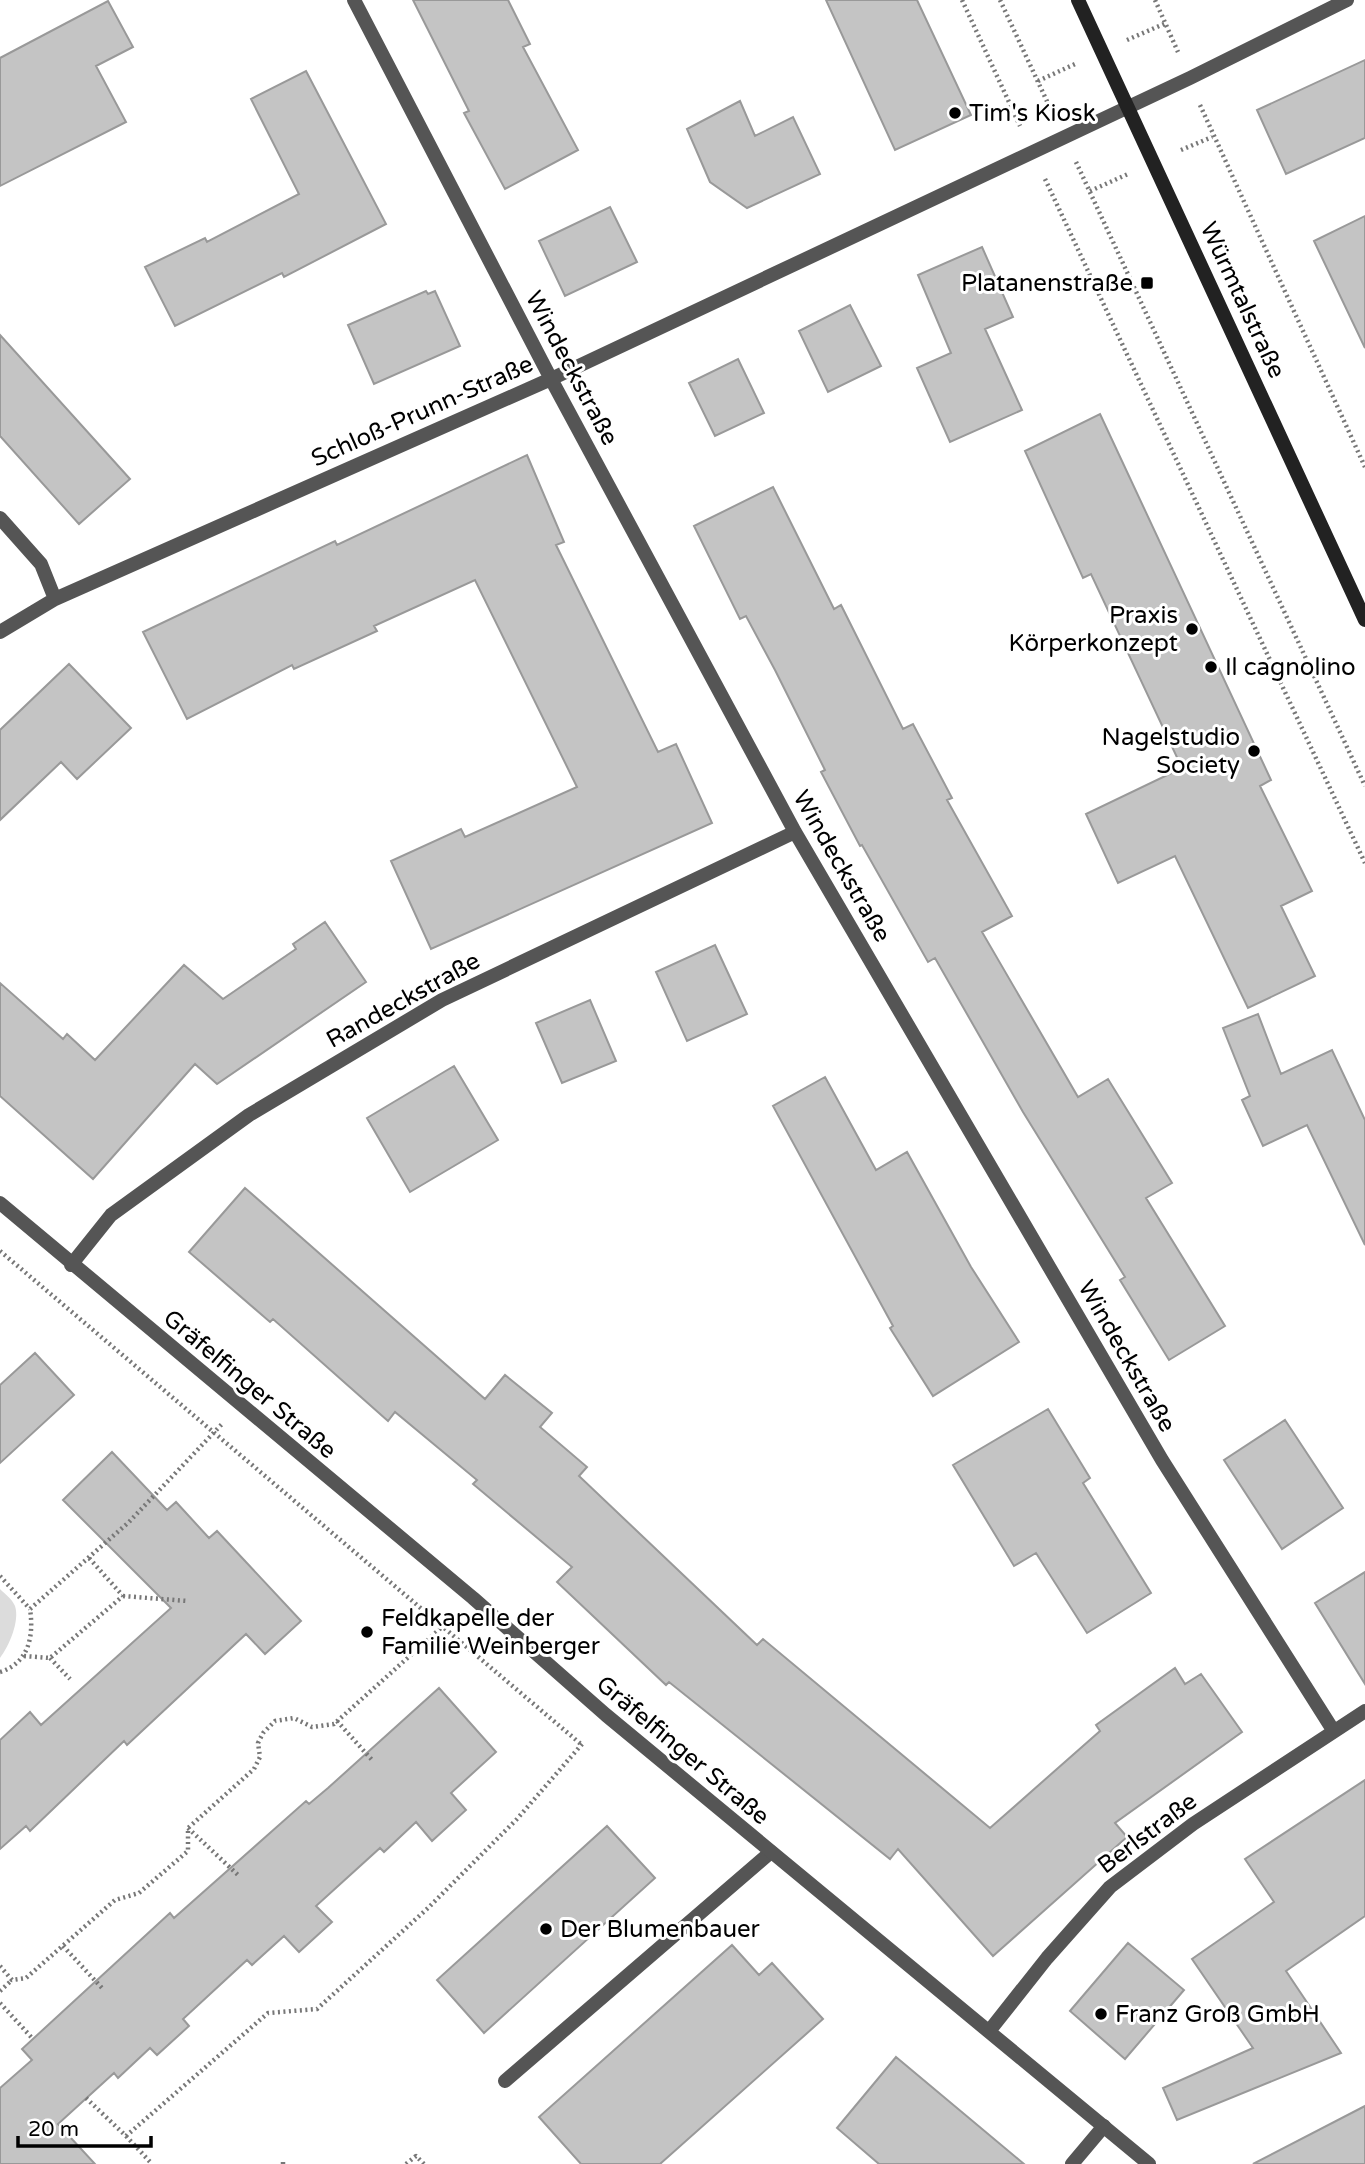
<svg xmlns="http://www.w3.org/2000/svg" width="1365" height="2164" viewBox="0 0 1365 2164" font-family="'Varela Round',sans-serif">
<rect width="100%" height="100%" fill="#fff"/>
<!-- green -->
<path fill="#dcdcdc" d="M 0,1589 C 5,1594 12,1599 15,1606 C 20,1621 9,1646 0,1658 Z"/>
<!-- building -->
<path fill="#c4c4c4" stroke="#999" stroke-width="2" d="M 413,0 L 508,0 L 530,44 L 523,47 L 578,150 L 505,189 L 464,113 L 469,111 Z
M 826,0 L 917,0 L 971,115 L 895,150 Z
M 108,1 L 133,47 L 96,66 L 126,122 L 0,186 L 0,58 Z
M 1365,60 L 1365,138 L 1286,174 L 1257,110 Z
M 306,71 L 386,224 L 284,277 L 282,273 L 175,326 L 145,267 L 205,238 L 207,242 L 299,194 L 251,99 Z
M 740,101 L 755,136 L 793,117 L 820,174 L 747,208 L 710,182 L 687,129 Z
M 610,207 L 637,262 L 565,296 L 539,241 Z
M 1365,216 L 1365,348 L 1314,241 Z
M 982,247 L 1013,317 L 985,329 L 1022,410 L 950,442 L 917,368 L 951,353 L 918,275 Z
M 426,291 L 428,294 L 435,291 L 460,346 L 374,384 L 348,325 Z
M 850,305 L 881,366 L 828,392 L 799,331 Z
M 0,335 L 130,479 L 79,524 L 0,436 Z
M 738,359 L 764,413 L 715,436 L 689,383 Z
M 1100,414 L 1271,780 L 1260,786 L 1312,891 L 1281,906 L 1315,976 L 1248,1008 L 1175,856 L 1118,883 L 1086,814 L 1182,768 L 1091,574 L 1083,578 L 1025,451 Z
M 527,455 L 564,542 L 556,545 L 658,752 L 676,744 L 712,823 L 431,949 L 391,861 L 461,829 L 465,837 L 577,787 L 475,580 L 374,626 L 377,631 L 294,669 L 292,665 L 187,719 L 143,632 L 335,541 L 337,545 Z
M 773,487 L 834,609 L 841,605 L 903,729 L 913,724 L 952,798 L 947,800 L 1012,916 L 982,932 L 1078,1097 L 1108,1079 L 1172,1183 L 1146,1198 L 1225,1326 L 1169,1360 L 1120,1280 L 1125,1277 L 1023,1112 L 935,958 L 928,962 L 862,845 L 860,846 L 821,772 L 825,770 L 775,670 L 746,616 L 740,619 L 694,526 Z
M 69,664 L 131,728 L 77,779 L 61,762 L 0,820 L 0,730 Z
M 325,922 L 366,982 L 217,1084 L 195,1064 L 93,1179 L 0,1096 L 0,983 L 63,1039 L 67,1034 L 95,1060 L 184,965 L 223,999 L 296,949 L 293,944 Z
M 715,945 L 747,1014 L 687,1041 L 656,972 Z
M 590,1000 L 616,1061 L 562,1083 L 536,1023 Z
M 1258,1014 L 1281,1074 L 1332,1050 L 1365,1120 L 1365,1245 L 1307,1125 L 1263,1146 L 1242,1100 L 1250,1096 L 1223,1028 Z
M 454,1066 L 498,1140 L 410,1192 L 367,1118 Z
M 825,1077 L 876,1170 L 907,1152 L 971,1267 L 1019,1342 L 933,1396 L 890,1328 L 893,1326 L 773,1106 Z
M 245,1188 L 485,1399 L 505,1375 L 552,1413 L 540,1427 L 587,1467 L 579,1476 L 757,1645 L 763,1639 L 990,1828 L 1100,1731 L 1096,1725 L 1175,1668 L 1185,1684 L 1201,1674 L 1242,1732 L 1115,1823 L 1127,1837 L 993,1956 L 898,1849 L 890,1859 L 669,1682 L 666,1685 L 557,1582 L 572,1567 L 473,1484 L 477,1480 L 395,1412 L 388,1421 L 273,1319 L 270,1322 L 189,1252 Z
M 35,1353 L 74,1395 L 0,1463 L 0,1385 Z
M 1048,1409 L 1090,1478 L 1083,1483 L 1151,1593 L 1087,1633 L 1036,1553 L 1014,1566 L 953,1465 Z
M 1285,1420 L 1343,1508 L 1282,1549 L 1224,1460 Z
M 112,1452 L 167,1510 L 176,1502 L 209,1538 L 217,1531 L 301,1621 L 265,1654 L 246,1634 L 127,1745 L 124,1741 L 30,1831 L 26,1826 L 0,1849 L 0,1740 L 30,1712 L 41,1725 L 171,1608 L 63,1500 Z
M 1365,1572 L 1365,1684 L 1315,1603 Z
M 439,1688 L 496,1752 L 451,1793 L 466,1810 L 432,1841 L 416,1822 L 384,1852 L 380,1848 L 316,1906 L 332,1922 L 299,1952 L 284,1936 L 252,1965 L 247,1960 L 183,2019 L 189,2026 L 157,2055 L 150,2048 L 118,2078 L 114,2073 L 58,2124 L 95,2164 L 0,2164 L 0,2088 L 32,2060 L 22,2049 L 170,1913 L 174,1918 L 306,1801 L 309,1804 L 328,1788 Z
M 1365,1780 L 1365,1916 L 1286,1971 L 1341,2053 L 1177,2120 L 1163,2088 L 1253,2048 L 1192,1959 L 1274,1902 L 1245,1859 Z
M 607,1826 L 655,1878 L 484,2033 L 437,1980 Z
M 1128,1943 L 1184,1990 L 1125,2059 L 1070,2011 Z
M 732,1945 L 759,1975 L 772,1963 L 823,2019 L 660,2164 L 581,2164 L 539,2117 Z
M 896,2057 L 1024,2164 L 879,2164 L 837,2128 Z
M 1365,2106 L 1365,2164 L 1253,2164 Z"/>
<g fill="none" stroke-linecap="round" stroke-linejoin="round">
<!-- path -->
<path stroke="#777" stroke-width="4.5" stroke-dasharray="2 3.5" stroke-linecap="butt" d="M 962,0 L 1020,126
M 1000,0 L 1051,110
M 1155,0 L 1178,52
M 1127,40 L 1166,23
M 1038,81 L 1075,64
M 1200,105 L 1365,467
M 1181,150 L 1212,137
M 1076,162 L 1365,786
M 1045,179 L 1365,863
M 1090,191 L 1128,174
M 0,1251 L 582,1745
M 0,1576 L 30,1609
M 123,1596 L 187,1601
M 24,1656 L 50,1658 L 123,1596 L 89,1558
M 50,1658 L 70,1679
M 0,1672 C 29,1663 34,1636 30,1609 L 129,1522 L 222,1424
M 337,1721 L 372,1760
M 188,1828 L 238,1875
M 63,1946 L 102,1988
M 0,1966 L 12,1980 L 26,1978 L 115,1900 L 139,1893 L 188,1851 L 188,1828 L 254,1769 L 260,1757 L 258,1743 L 263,1733 L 275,1721 L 294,1718 L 312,1727 L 334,1724 L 452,1618
M 0,1991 L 12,1980
M 0,2003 L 33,2039
M 86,2098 L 126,2136 L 268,2013 L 317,2009 L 428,1908 L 517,1819 L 583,1743
M 126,2136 L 152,2164
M 283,2162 L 283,2164
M 406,2164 L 416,2156 L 424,2164"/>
<!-- service -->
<path stroke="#555" stroke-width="14" d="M 505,2081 L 771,1852
M 1072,2164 L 1104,2126"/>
<!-- minor -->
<path stroke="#555" stroke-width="14" d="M 354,0 L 551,379 L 795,832 L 1162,1460 L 1333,1730
M 0,518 L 41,564 L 55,599
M 0,632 L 55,599 L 551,379 L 1190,78 L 1347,0
M 0,1203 L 473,1598 L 606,1715 L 1149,2164
M 71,1265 L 111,1215 L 249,1115 L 442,1000 L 795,832
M 990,2030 L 1047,1958 L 1110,1887 L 1193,1824 L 1365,1711"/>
<!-- secondary -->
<path stroke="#222" stroke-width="14" d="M 1078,0 L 1365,620"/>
</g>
<!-- markers -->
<g fill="#000" stroke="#fff" stroke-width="2.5">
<circle cx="955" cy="113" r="7"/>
<rect x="1140" y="276" width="14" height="14" rx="3.5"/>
<circle cx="1192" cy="629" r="7"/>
<circle cx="1211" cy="667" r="7"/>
<circle cx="1254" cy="751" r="7"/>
<circle cx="367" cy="1632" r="7"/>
<circle cx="546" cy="1929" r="7"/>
<circle cx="1101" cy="2014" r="7"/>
</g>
<g text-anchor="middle" stroke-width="6" stroke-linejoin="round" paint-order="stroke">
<!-- poi labels -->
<g font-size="24" fill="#000" stroke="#fff" text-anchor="start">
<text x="969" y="121">Tim's Kiosk</text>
<text x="1133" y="291" text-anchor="end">Platanenstraße</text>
<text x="1178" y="623" text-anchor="end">Praxis<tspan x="1178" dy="28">Körperkonzept</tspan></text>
<text x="1225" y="675">Il cagnolino</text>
<text x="1240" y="745" text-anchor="end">Nagelstudio<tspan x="1240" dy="28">Society</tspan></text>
<text x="381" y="1626">Feldkapelle der<tspan x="381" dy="28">Familie Weinberger</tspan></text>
<text x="560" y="1937">Der Blumenbauer</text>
<text x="1115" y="2022">Franz Groß GmbH</text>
</g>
<!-- street labels -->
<g font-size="24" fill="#000" stroke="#fff">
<text transform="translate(1243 300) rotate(65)" y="8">Würmtalstraße</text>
<text transform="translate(572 368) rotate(62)" y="8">Windeckstraße</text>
<text transform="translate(422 411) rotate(-24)" y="8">Schloß-Prunn-Straße</text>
<text transform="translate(842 866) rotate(60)" y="8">Windeckstraße</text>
<text transform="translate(403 1000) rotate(-29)" y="8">Randeckstraße</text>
<text transform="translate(1127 1356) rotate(60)" y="8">Windeckstraße</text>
<text transform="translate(250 1384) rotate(40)" y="8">Gräfelfinger Straße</text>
<text transform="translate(683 1750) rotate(40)" y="8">Gräfelfinger Straße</text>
<text transform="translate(1147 1833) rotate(-37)" y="8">Berlstraße</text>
</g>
</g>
<!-- scale -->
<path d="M18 2136v10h133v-10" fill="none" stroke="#000000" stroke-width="3.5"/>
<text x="28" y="2136" font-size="21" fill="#000000" stroke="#ffffff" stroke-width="5" paint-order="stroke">20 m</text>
</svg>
